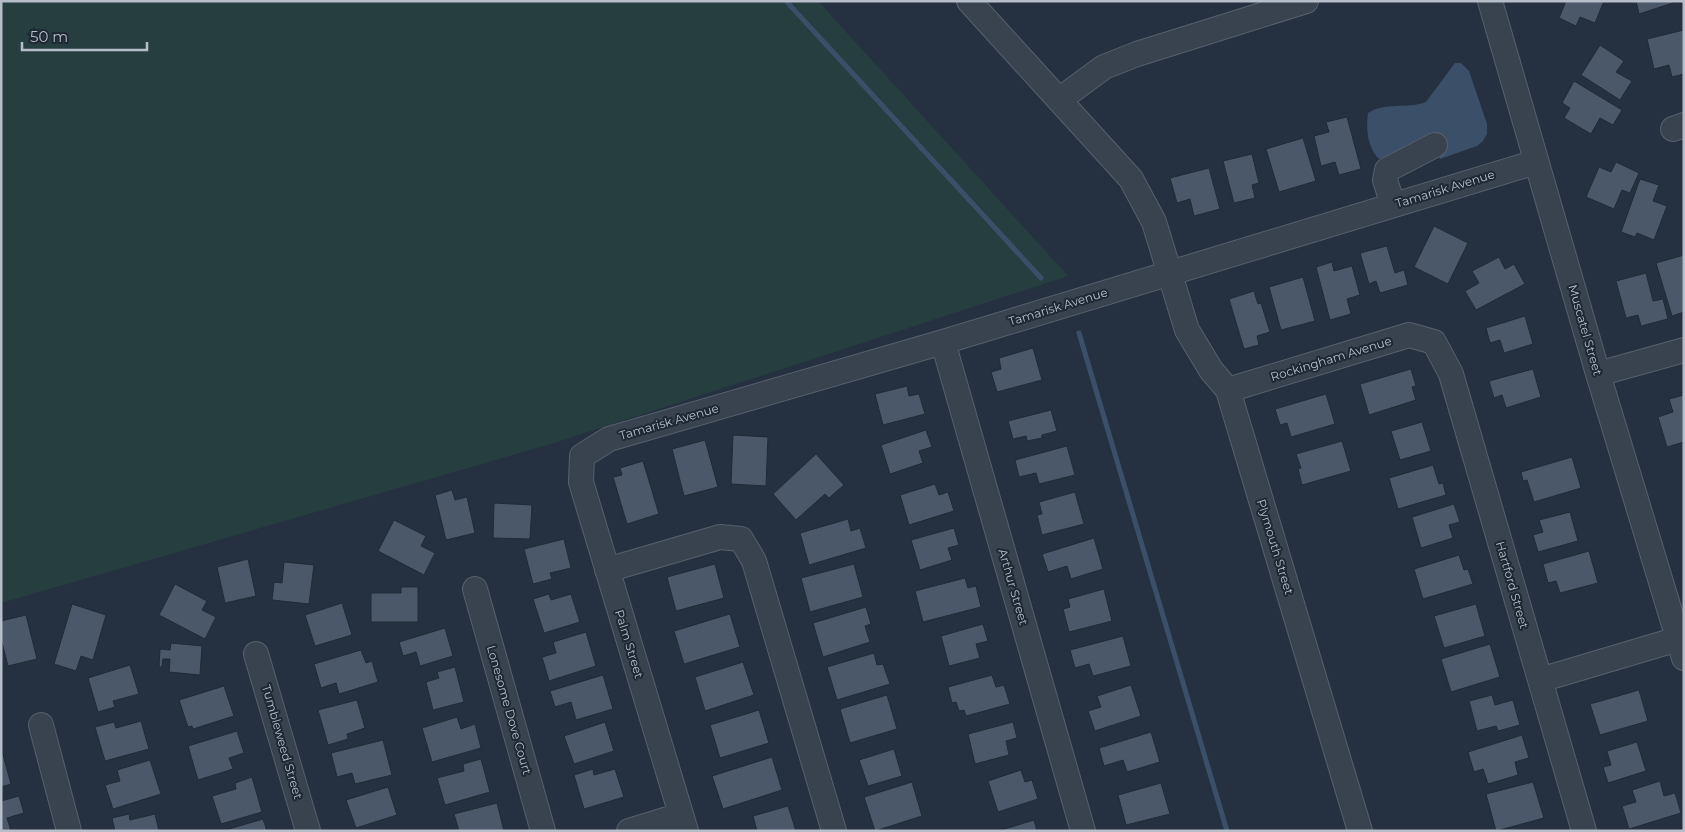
<svg xmlns="http://www.w3.org/2000/svg" width="1685" height="832" viewBox="0 0 1685 832" font-family="Montserrat,sans-serif">
<rect width="100%" height="100%" fill="#253140"/>
<!-- green -->
<path fill="#273e41" d="M 1,1 L 818,1 L 1068,276 L 554,443 L 1,603 Z"/>
<!-- water -->
<path fill="#3b4f69" d="M 1455,63 L 1461,63 L 1469,71 L 1487,124 L 1487,134 L 1483,141 L 1477,146 L 1440,159 L 1433,138 L 1379,159 C 1367,146 1366,129 1368,113 C 1384,102 1408,109 1426,102 Z"/>
<g fill="none" stroke-linecap="round" stroke-linejoin="round">
<!-- stream -->
<path stroke="#3b4f69" stroke-width="5" d="M 786,1 L 1041,278
M 1079,333 L 1227,831"/>
</g>
<!-- building -->
<path fill="#4b5869" stroke="#202a37" d="M 1566,1 L 1604,1 L 1595,23 L 1580,17 L 1576,26 L 1559,18 Z
M 1636,1 L 1676,1 L 1676,2 L 1639,14 Z
M 1684,30 L 1684,74 L 1672,77 L 1669,65 L 1654,69 L 1647,39 Z
M 1600,45 L 1624,61 L 1616,72 L 1632,81 L 1620,100 L 1581,75 Z
M 1574,81 L 1622,110 L 1613,125 L 1600,118 L 1591,134 L 1564,118 L 1570,108 L 1562,103 Z
M 1347,117 L 1361,169 L 1339,175 L 1335,162 L 1321,166 L 1314,136 L 1329,132 L 1326,122 Z
M 1303,138 L 1316,181 L 1279,192 L 1266,149 Z
M 1252,154 L 1259,183 L 1252,185 L 1255,198 L 1234,203 L 1223,161 Z
M 1616,162 L 1639,173 L 1630,193 L 1622,190 L 1614,209 L 1586,197 L 1599,167 L 1611,172 Z
M 1209,168 L 1220,209 L 1194,216 L 1190,199 L 1177,203 L 1170,178 Z
M 1640,179 L 1659,185 L 1653,201 L 1667,206 L 1654,240 L 1637,233 L 1635,237 L 1621,232 Z
M 1434,226 L 1468,243 L 1448,284 L 1414,267 Z
M 1387,246 L 1395,273 L 1404,270 L 1408,285 L 1380,293 L 1376,281 L 1369,284 L 1360,253 Z
M 1684,255 L 1684,312 L 1672,316 L 1656,263 Z
M 1499,257 L 1505,269 L 1514,264 L 1525,284 L 1476,310 L 1465,291 L 1479,283 L 1472,271 Z
M 1332,262 L 1334,271 L 1352,266 L 1360,295 L 1347,299 L 1351,314 L 1330,320 L 1316,267 Z
M 1646,273 L 1653,301 L 1663,299 L 1668,319 L 1641,326 L 1638,315 L 1626,318 L 1616,281 Z
M 1303,277 L 1315,321 L 1281,330 L 1269,287 Z
M 1254,291 L 1258,304 L 1261,303 L 1270,332 L 1257,336 L 1259,345 L 1244,349 L 1229,299 Z
M 1525,316 L 1533,344 L 1504,353 L 1500,340 L 1490,343 L 1486,328 Z
M 1033,348 L 1042,380 L 997,392 L 991,372 L 1001,369 L 999,358 Z
M 1411,369 L 1416,386 L 1412,387 L 1416,400 L 1369,415 L 1360,384 Z
M 1533,369 L 1541,397 L 1506,408 L 1502,395 L 1494,398 L 1489,381 Z
M 907,386 L 909,396 L 919,394 L 925,414 L 883,425 L 875,394 Z
M 1326,394 L 1335,424 L 1291,437 L 1287,423 L 1280,425 L 1275,409 Z
M 1684,395 L 1684,442 L 1667,447 L 1658,417 L 1673,412 L 1669,399 Z
M 1051,410 L 1057,431 L 1042,435 L 1042,438 L 1027,441 L 1026,436 L 1013,439 L 1008,421 Z
M 1422,422 L 1431,451 L 1400,460 L 1391,431 Z
M 926,430 L 932,447 L 919,451 L 923,463 L 890,474 L 881,445 Z
M 733,435 L 768,437 L 766,486 L 731,484 Z
M 705,440 L 718,487 L 684,496 L 672,449 Z
M 1342,441 L 1351,471 L 1302,485 L 1298,469 L 1301,468 L 1296,454 Z
M 1067,446 L 1075,475 L 1039,484 L 1036,473 L 1019,477 L 1015,460 Z
M 816,454 L 844,485 L 829,498 L 825,494 L 796,520 L 773,494 Z
M 1572,457 L 1581,488 L 1534,502 L 1527,480 L 1523,481 L 1521,472 Z
M 643,461 L 659,514 L 627,524 L 613,477 L 622,475 L 620,468 Z
M 1433,465 L 1439,484 L 1443,483 L 1446,495 L 1398,509 L 1389,478 Z
M 935,484 L 939,495 L 948,492 L 954,511 L 909,525 L 900,495 Z
M 452,490 L 455,500 L 467,497 L 475,533 L 446,540 L 435,495 Z
M 1075,492 L 1084,524 L 1042,535 L 1037,515 L 1042,514 L 1039,502 Z
M 494,503 L 532,505 L 530,539 L 493,538 Z
M 1454,504 L 1460,522 L 1449,525 L 1453,538 L 1421,548 L 1412,517 Z
M 1570,512 L 1578,541 L 1538,552 L 1533,535 L 1543,532 L 1539,520 Z
M 848,519 L 851,531 L 860,528 L 866,548 L 809,565 L 800,533 Z
M 394,520 L 426,536 L 421,546 L 435,553 L 424,575 L 378,551 Z
M 954,528 L 959,545 L 948,548 L 952,560 L 920,570 L 911,540 Z
M 1094,538 L 1103,569 L 1071,579 L 1067,566 L 1048,572 L 1042,554 Z
M 564,539 L 571,568 L 550,573 L 552,579 L 533,584 L 524,549 Z
M 1589,551 L 1598,583 L 1560,593 L 1556,581 L 1548,583 L 1543,564 Z
M 1459,555 L 1464,570 L 1468,569 L 1473,584 L 1423,599 L 1414,569 Z
M 248,559 L 256,596 L 225,603 L 217,567 Z
M 284,562 L 314,565 L 309,604 L 272,600 L 274,582 L 282,583 Z
M 715,564 L 724,598 L 676,611 L 667,577 Z
M 854,564 L 863,597 L 810,612 L 801,578 Z
M 965,578 L 968,588 L 976,586 L 981,607 L 923,622 L 915,591 Z
M 175,584 L 207,601 L 202,610 L 216,617 L 205,639 L 159,615 Z
M 401,587 L 418,587 L 418,622 L 371,622 L 371,593 L 401,593 Z
M 1104,589 L 1112,621 L 1069,632 L 1063,609 L 1070,607 L 1068,599 Z
M 549,594 L 551,600 L 571,594 L 580,622 L 544,633 L 533,599 Z
M 342,603 L 352,635 L 315,646 L 305,615 Z
M 72,604 L 106,615 L 93,660 L 81,656 L 76,671 L 54,664 Z
M 1476,604 L 1485,636 L 1444,648 L 1434,616 Z
M 866,607 L 871,624 L 865,626 L 870,642 L 823,657 L 813,623 Z
M 730,614 L 740,647 L 684,664 L 674,631 Z
M 26,615 L 37,659 L 8,666 L 1,639 L 1,621 Z
M 983,624 L 988,641 L 976,644 L 980,658 L 949,666 L 941,636 Z
M 445,628 L 453,656 L 420,666 L 416,652 L 403,656 L 399,642 Z
M 586,632 L 596,666 L 549,681 L 542,657 L 556,653 L 553,642 Z
M 1123,636 L 1131,666 L 1093,676 L 1089,664 L 1075,668 L 1070,650 Z
M 171,643 L 202,646 L 200,675 L 169,672 L 170,659 L 163,659 L 162,667 L 159,667 L 160,649 L 170,650 Z
M 1490,644 L 1500,677 L 1451,692 L 1441,659 Z
M 361,650 L 366,663 L 372,661 L 378,682 L 339,694 L 336,683 L 321,688 L 314,664 Z
M 874,653 L 877,665 L 883,664 L 890,684 L 837,700 L 827,667 Z
M 743,662 L 754,695 L 705,711 L 695,677 Z
M 130,665 L 139,694 L 113,701 L 115,707 L 98,712 L 88,678 Z
M 455,667 L 464,702 L 433,710 L 426,682 L 439,678 L 437,672 Z
M 603,675 L 613,709 L 576,720 L 571,702 L 555,707 L 550,691 Z
M 992,675 L 996,687 L 1004,685 L 1010,704 L 966,716 L 964,710 L 959,711 L 956,702 L 952,703 L 948,687 Z
M 1131,685 L 1141,716 L 1095,731 L 1088,711 L 1101,707 L 1097,696 Z
M 224,686 L 234,716 L 193,729 L 192,726 L 188,727 L 179,700 Z
M 1639,690 L 1648,721 L 1600,735 L 1590,704 Z
M 887,695 L 897,729 L 850,743 L 840,709 Z
M 1492,695 L 1495,705 L 1513,700 L 1520,725 L 1498,731 L 1496,726 L 1477,731 L 1469,701 Z
M 357,700 L 365,728 L 347,734 L 348,739 L 328,745 L 318,710 Z
M 759,710 L 769,743 L 720,758 L 710,725 Z
M 457,717 L 461,729 L 475,724 L 481,748 L 432,762 L 422,728 Z
M 141,721 L 149,749 L 105,761 L 95,727 L 114,722 L 116,728 Z
M 605,722 L 614,751 L 574,764 L 564,736 Z
M 1013,722 L 1017,738 L 1006,741 L 1009,755 L 975,764 L 968,734 Z
M 237,731 L 244,753 L 229,758 L 233,769 L 198,780 L 188,746 Z
M 1151,732 L 1160,762 L 1127,772 L 1123,760 L 1104,766 L 1099,748 Z
M 1522,735 L 1529,758 L 1515,762 L 1518,775 L 1488,784 L 1483,769 L 1474,772 L 1468,752 Z
M 383,740 L 392,775 L 355,784 L 352,773 L 337,777 L 331,753 Z
M 1637,742 L 1646,771 L 1608,783 L 1603,767 L 1611,765 L 1607,751 Z
M 894,749 L 902,776 L 868,786 L 859,760 Z
M 1,751 L 2,751 L 11,784 L 1,787 Z
M 772,757 L 782,790 L 723,809 L 712,776 Z
M 481,759 L 490,792 L 445,805 L 437,778 L 464,771 L 463,764 Z
M 150,760 L 161,794 L 113,809 L 105,785 L 120,781 L 117,770 Z
M 593,769 L 594,775 L 615,769 L 624,797 L 584,809 L 574,775 Z
M 1021,770 L 1025,782 L 1032,780 L 1038,799 L 998,812 L 988,781 Z
M 252,777 L 262,812 L 221,824 L 212,796 L 236,789 L 235,783 Z
M 1660,781 L 1664,796 L 1675,793 L 1681,813 L 1629,829 L 1622,806 L 1636,802 L 1632,790 Z
M 912,782 L 922,816 L 875,831 L 864,797 Z
M 1533,782 L 1544,818 L 1496,831 L 1486,794 Z
M 1161,783 L 1170,814 L 1126,825 L 1118,795 Z
M 388,787 L 397,815 L 356,828 L 346,800 Z
M 19,796 L 24,813 L 7,818 L 11,831 L 1,831 L 1,801 Z
M 497,803 L 504,831 L 459,831 L 454,814 Z
M 788,806 L 796,831 L 757,831 L 753,816 Z
M 129,814 L 130,820 L 155,814 L 159,831 L 115,831 L 112,818 Z
M 263,819 L 267,831 L 222,831 Z
M 1034,820 L 1037,831 L 998,831 Z"/>
<g fill="none" stroke-linecap="round" stroke-linejoin="round">
<defs>
<path id="minor" d="M 969,1 L 1131,179 L 1154,222 L 1187,330 L 1211,370 L 1228,390 L 1360,831
M 1490,1 L 1598,374 L 1684,658
M 1059,100 L 1104,67 L 1137,54 L 1306,1
M 1673,129 L 1684,125
M 1393,205 L 1385,180 L 1387,170 L 1435,145
M 943,342 L 1083,831
M 1598,374 L 1684,350
M 1228,390 L 1409,335 L 1434,342 L 1451,374 L 1584,831
M 607,570 L 720,537 L 741,539 L 754,561 L 834,831
M 475,589 L 543,831
M 256,654 L 308,831
M 1540,680 L 1678,639
M 41,725 L 69,831
M 629,831 L 681,815
M 686,831 L 581,482 L 582,456 L 609,439 L 943,342 L 1536,162"/>
</defs>
<!-- minor casing -->
<use href="#minor" stroke="#57616d" stroke-width="26"/>
<!-- minor -->
<use href="#minor" stroke="#394350" stroke-width="24"/>
</g>
<g text-anchor="middle" stroke-width="4" stroke-linejoin="round" paint-order="stroke">
<!-- street labels -->
<g font-size="12" fill="#b6beca" stroke="#1e2835">
<text transform="translate(1445 189) rotate(-17)" y="4">Tamarisk Avenue</text>
<text transform="translate(1058 307) rotate(-17)" y="4">Tamarisk Avenue</text>
<text transform="translate(1585 330) rotate(74)" y="4">Muscatel Street</text>
<text transform="translate(1331 359) rotate(-17)" y="4">Rockingham Avenue</text>
<text transform="translate(669 422) rotate(-16)" y="4">Tamarisk Avenue</text>
<text transform="translate(1275 547) rotate(73)" y="4">Plymouth Street</text>
<text transform="translate(1512 585) rotate(74)" y="4">Hartford Street</text>
<text transform="translate(1013 587) rotate(74)" y="4">Arthur Street</text>
<text transform="translate(629 644) rotate(73)" y="4">Palm Street</text>
<text transform="translate(509 710) rotate(74)" y="4">Lonesome Dove Court</text>
<text transform="translate(282 742) rotate(74)" y="4">Tumbleweed Street</text>
</g>
</g>
<!-- border -->
<rect width="1685" height="832" fill="none" stroke="#b6beca" stroke-width="5"/>
<!-- scale -->
<path d="M22 42v8h125v-8" fill="none" stroke="#b6beca" stroke-width="2.5"/>
<text x="30" y="42" font-size="15" fill="#b6beca" stroke="#1e2835" stroke-width="4" paint-order="stroke">50 m</text>
</svg>
